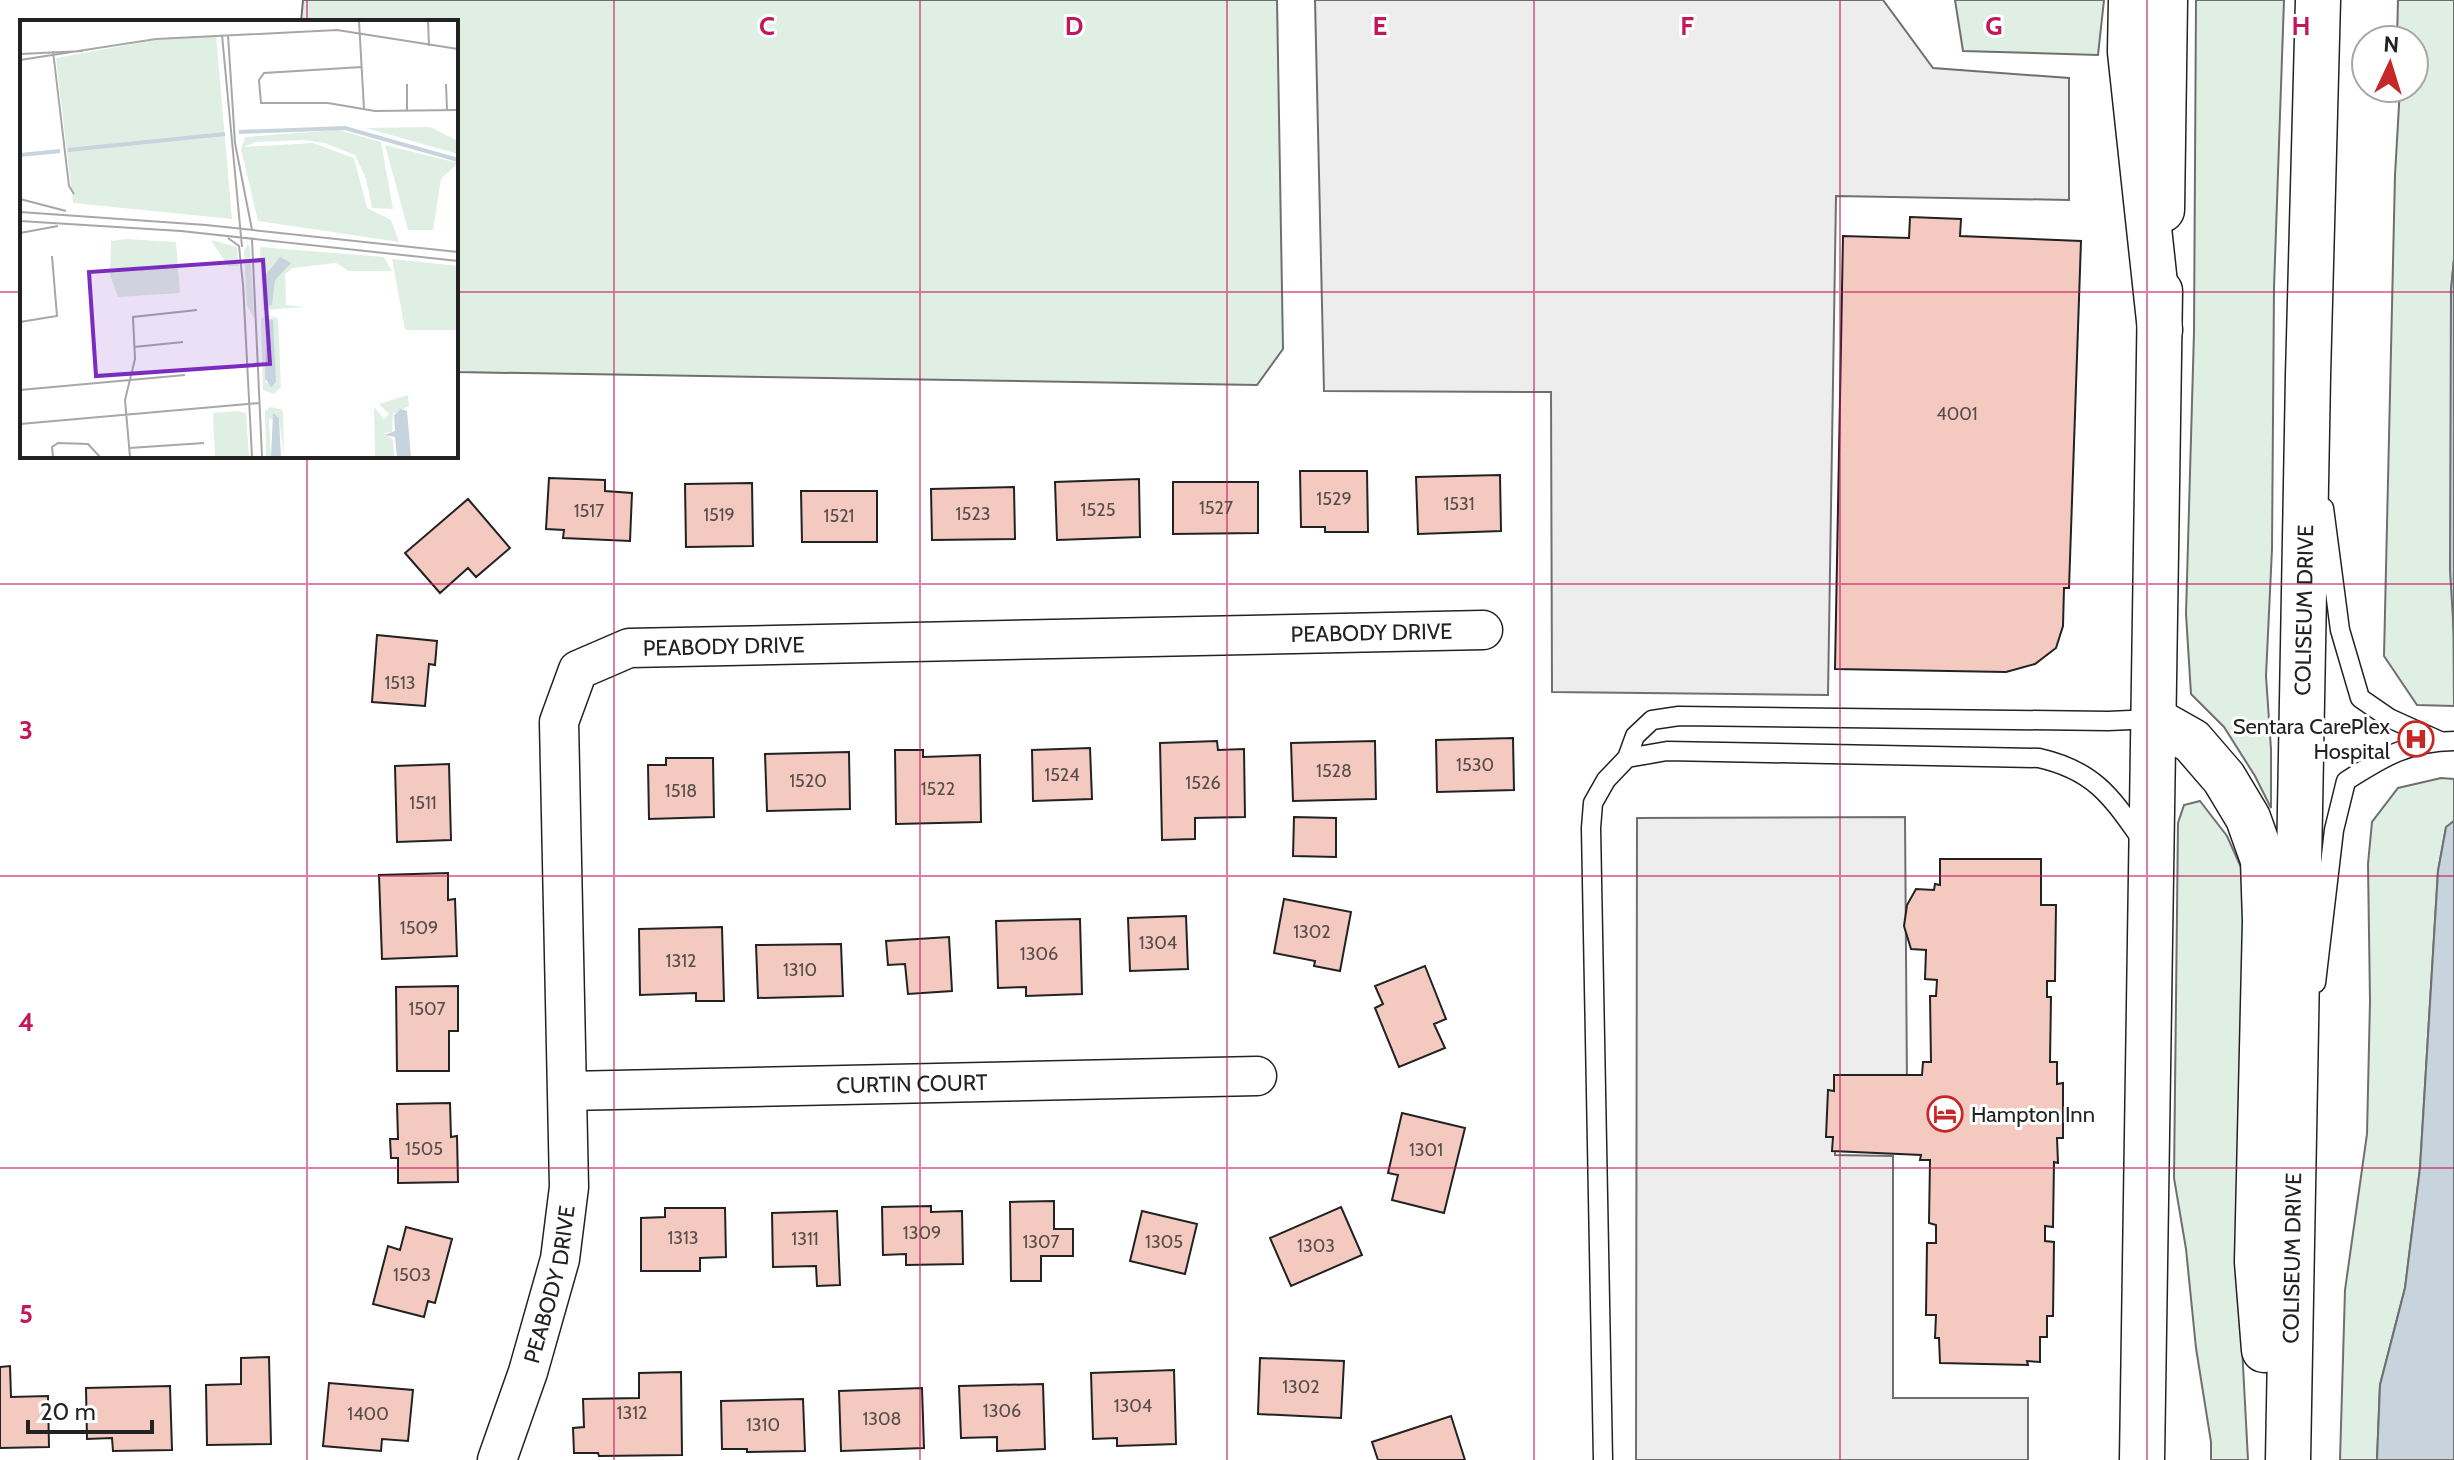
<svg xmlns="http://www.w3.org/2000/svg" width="2454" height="1460" viewBox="0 0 2454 1460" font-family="Cabin,sans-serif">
<rect width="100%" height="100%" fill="#fff"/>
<!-- green -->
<path fill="#e0efe3" stroke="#6f6f6f" stroke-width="2" d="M 303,0 L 1277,0 L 1283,349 L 1257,385 L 456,372 L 456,22 L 301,22 Z
M 1955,0 L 2104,0 L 2098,55 L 1963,51 Z
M 2196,0 L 2284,0 L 2274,288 L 2272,549 L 2266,676 L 2271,749 L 2271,808 L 2255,776 L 2224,727 L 2191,694 L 2186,614 L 2194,332 Z
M 2398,0 L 2454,0 L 2454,259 L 2451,290 L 2454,706 L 2417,705 L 2384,656 L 2395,175 L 2400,88 L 2414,88 L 2414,40 L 2397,40 Z
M 2441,778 L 2454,779 L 2454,821 L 2446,828 L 2438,871 L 2420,1168 L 2405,1288 L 2380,1385 L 2377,1460 L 2340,1460 L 2345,1290 L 2367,1134 L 2370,1001 L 2368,864 L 2372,822 L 2398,788 Z
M 2200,801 L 2227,836 L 2244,874 L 2240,1309 L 2248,1460 L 2211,1460 L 2211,1442 L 2196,1348 L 2186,1249 L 2174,1178 L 2178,823 L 2184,805 Z"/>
<!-- parking -->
<path fill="#ededed" stroke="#6f6f6f" stroke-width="2" d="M 1315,0 L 1883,0 L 1933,68 L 2069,78 L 2069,200 L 1836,196 L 1828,695 L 1552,692 L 1551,392 L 1324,391 Z
M 1905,817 L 1907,1086 L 1835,1087 L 1835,1155 L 1893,1156 L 1893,1398 L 2028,1398 L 2028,1460 L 1636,1460 L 1637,818 Z"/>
<!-- water -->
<path fill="#c7d3dd" stroke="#6f6f6f" stroke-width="2" d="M 2454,259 L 2454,636 L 2450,570 L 2451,290 Z
M 2454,821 L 2454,1460 L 2377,1460 L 2380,1385 L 2405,1288 L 2420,1168 L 2438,871 L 2446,827 Z"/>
<!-- building -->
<path fill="#f3c9c0" stroke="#222" stroke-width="2" d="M 1910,217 L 1961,219 L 1960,236 L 2081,241 L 2069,588 L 2064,588 L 2063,626 L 2056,648 L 2035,664 L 2006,672 L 1835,669 L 1843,236 L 1909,238 Z
M 1300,471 L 1367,471 L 1368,532 L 1325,532 L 1325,527 L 1301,527 Z
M 1500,475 L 1501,531 L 1418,534 L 1416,477 Z
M 549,478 L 605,480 L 605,491 L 632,493 L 630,541 L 563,538 L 564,530 L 546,529 Z
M 1139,479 L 1140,537 L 1057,540 L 1055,482 Z
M 1173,482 L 1258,482 L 1258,533 L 1173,534 Z
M 752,483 L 753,546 L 686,547 L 685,484 Z
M 1014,487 L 1015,539 L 932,540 L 931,489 Z
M 801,491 L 877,491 L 877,542 L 802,542 Z
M 468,499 L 510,548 L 476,577 L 468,568 L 440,593 L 405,553 Z
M 377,635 L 437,641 L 435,665 L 429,664 L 425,706 L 372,702 Z
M 1513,738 L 1514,790 L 1437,792 L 1436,740 Z
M 1217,741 L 1218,750 L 1244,749 L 1245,817 L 1195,818 L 1195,839 L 1162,840 L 1160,743 Z
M 1375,741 L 1376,799 L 1293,801 L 1291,743 Z
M 1090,748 L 1092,799 L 1033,801 L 1032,750 Z
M 895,750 L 923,750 L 923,757 L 980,755 L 981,822 L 896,824 Z
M 849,752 L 850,809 L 767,811 L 765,754 Z
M 666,758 L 713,758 L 714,817 L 649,819 L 648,765 L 666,765 Z
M 449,764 L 451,840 L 397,842 L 395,766 Z
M 1294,817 L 1336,818 L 1336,857 L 1293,856 Z
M 1940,859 L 2041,859 L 2041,905 L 2056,905 L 2055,981 L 2047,981 L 2047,997 L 2051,997 L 2050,1062 L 2057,1062 L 2057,1084 L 2063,1083 L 2063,1138 L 2057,1138 L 2058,1163 L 2054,1162 L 2053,1227 L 2045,1226 L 2045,1241 L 2054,1242 L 2053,1316 L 2047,1316 L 2047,1337 L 2040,1337 L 2040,1362 L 2027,1361 L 2028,1365 L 1940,1363 L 1939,1338 L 1935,1338 L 1936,1315 L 1926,1315 L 1927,1243 L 1936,1243 L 1936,1225 L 1929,1223 L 1930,1160 L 1920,1160 L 1921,1155 L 1832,1151 L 1833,1137 L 1826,1137 L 1828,1090 L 1834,1091 L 1834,1075 L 1922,1075 L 1923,1062 L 1931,1062 L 1930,996 L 1936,996 L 1937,980 L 1925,979 L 1926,950 L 1911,949 L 1904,926 L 1907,905 L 1916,889 L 1934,890 L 1935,884 L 1940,885 Z
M 448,873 L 448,900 L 455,899 L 457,956 L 382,959 L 379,875 Z
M 1284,899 L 1351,912 L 1340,971 L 1314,966 L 1315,961 L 1274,953 Z
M 1186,916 L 1188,969 L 1130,971 L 1128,918 Z
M 1080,919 L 1082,994 L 1026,996 L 1026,987 L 998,988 L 996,921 Z
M 722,927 L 724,1001 L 696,1001 L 696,993 L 640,995 L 639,929 Z
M 949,937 L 952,991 L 908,994 L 905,964 L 888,965 L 886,941 Z
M 841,944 L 843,996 L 758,998 L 756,945 Z
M 1425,966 L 1446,1019 L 1434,1024 L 1445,1048 L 1399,1067 L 1375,1008 L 1383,1004 L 1375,986 Z
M 458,986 L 458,1031 L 449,1031 L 449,1071 L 397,1071 L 396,987 Z
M 450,1103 L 451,1137 L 457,1136 L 458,1182 L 398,1183 L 398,1158 L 391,1158 L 390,1139 L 398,1139 L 397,1104 Z
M 1402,1113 L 1465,1128 L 1444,1213 L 1392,1200 L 1398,1175 L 1388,1173 Z
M 1054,1201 L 1054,1229 L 1073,1229 L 1073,1256 L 1041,1256 L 1041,1281 L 1011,1281 L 1010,1202 Z
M 931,1206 L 931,1212 L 962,1211 L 963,1264 L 906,1265 L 906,1254 L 883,1255 L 882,1207 Z
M 1341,1207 L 1362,1255 L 1291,1286 L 1270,1238 Z
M 665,1208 L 725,1208 L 726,1257 L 700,1258 L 700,1271 L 641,1271 L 641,1218 L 665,1217 Z
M 837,1211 L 840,1285 L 817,1286 L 816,1266 L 773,1267 L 772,1213 Z
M 1142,1211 L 1197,1224 L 1185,1274 L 1130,1261 Z
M 406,1227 L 452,1239 L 435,1303 L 428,1301 L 424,1317 L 373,1304 L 388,1246 L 400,1250 Z
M 269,1357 L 271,1444 L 207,1445 L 206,1385 L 241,1384 L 241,1358 Z
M 1260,1358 L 1344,1361 L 1341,1418 L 1258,1414 Z
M 10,1366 L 11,1397 L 48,1396 L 49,1447 L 0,1448 L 0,1367 Z
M 1174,1370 L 1176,1444 L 1117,1446 L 1117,1438 L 1093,1439 L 1091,1373 Z
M 681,1372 L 682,1455 L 599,1456 L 598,1453 L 574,1453 L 573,1428 L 584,1427 L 583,1399 L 639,1398 L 639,1373 Z
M 329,1383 L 413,1390 L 408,1441 L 382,1439 L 381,1451 L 323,1446 Z
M 1043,1384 L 1045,1449 L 997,1451 L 997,1437 L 961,1438 L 959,1386 Z
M 170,1386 L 172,1450 L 113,1451 L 112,1438 L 87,1439 L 86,1388 Z
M 922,1388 L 924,1448 L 841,1451 L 839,1391 Z
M 803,1399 L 805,1451 L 747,1452 L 747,1449 L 722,1449 L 721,1401 Z
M 1451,1416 L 1465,1460 L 1378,1460 L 1372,1442 Z"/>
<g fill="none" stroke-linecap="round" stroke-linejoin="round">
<defs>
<path id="service" d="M 2324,508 L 2340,630 L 2360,698 L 2389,718 L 2440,741
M 1627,758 L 1667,751 L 2039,758 C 2096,771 2112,798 2144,843
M 2316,983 L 2334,830 L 2346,781 C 2382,758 2409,741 2454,741
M 1603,1460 L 1591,828 L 1593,803 L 1606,780 L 1627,758 L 1635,736 L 1652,720 L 1679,716 L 2108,721 L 2153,719"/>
<g id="minor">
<path id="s1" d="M 568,1091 L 1257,1076"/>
<path id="s2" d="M 497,1460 L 528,1372 L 560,1259 L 569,1187 L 559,722 L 578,670 L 629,648 L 1483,630"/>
</g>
<g id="tertiary">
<path d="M 2162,210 L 2165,0"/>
<path d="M 2153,719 L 2192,741 L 2224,778 L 2248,818 L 2263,860 L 2265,921 L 2257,1262 L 2264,1350"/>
<path d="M 2142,1460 L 2160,291"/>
<path id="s3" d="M 2288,1460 L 2308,376 L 2318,0"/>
</g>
<path id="primary" d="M 2131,0 L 2130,52 L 2160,330"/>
</defs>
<!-- service casing -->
<use href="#service" stroke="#222" stroke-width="21"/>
<!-- minor casing -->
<use href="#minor" stroke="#222" stroke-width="41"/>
<!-- tertiary casing -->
<use href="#tertiary" stroke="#222" stroke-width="47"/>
<!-- primary casing -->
<use href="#primary" stroke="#222" stroke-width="47"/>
<!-- service -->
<use href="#service" stroke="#fff" stroke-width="18"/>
<!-- minor -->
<use href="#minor" stroke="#fff" stroke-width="38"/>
<!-- tertiary -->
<use href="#tertiary" stroke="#fff" stroke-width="44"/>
<!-- primary -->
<use href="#primary" stroke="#fff" stroke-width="44"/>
</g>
<!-- grid -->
<path fill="none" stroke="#c2185b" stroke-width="2" stroke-opacity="0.55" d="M 307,0 L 307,22M 614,0 L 614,1460M 920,0 L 920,1460M 1227,0 L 1227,1460M 1534,0 L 1534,1460M 1840,0 L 1840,1460M 2147,0 L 2147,1460M 0,292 L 22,292M 456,292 L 2454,292M 307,456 L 307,1460M 0,584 L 2454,584M 0,876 L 2454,876M 0,1168 L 2454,1168"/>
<!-- icons -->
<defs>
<symbol id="hospital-ring" viewBox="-11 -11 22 22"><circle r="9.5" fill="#fff" stroke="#c62828" stroke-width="1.5"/><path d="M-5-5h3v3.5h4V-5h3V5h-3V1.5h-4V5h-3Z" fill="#c62828"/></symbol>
<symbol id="hotel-ring" viewBox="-11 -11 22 22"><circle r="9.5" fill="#fff" stroke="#c62828" stroke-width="1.5"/><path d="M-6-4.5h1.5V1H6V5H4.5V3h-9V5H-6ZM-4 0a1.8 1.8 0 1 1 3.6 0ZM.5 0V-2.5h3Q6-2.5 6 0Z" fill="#c62828"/></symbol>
</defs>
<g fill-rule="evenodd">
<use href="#hospital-ring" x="2396" y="719" width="40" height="40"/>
<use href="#hotel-ring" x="1925" y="1094" width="40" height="40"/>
</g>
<g text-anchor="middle" stroke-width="6" stroke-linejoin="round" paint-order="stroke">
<!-- number labels -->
<g font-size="18" fill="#564c4a">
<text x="1957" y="420">4001</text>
<text x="1334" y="505">1529</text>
<text x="1459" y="510">1531</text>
<text x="1216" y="514">1527</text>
<text x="1098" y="516">1525</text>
<text x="589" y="517">1517</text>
<text x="973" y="520">1523</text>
<text x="719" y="521">1519</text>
<text x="839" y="522">1521</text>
<text x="400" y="689">1513</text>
<text x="1475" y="771">1530</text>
<text x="1334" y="777">1528</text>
<text x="1062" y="781">1524</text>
<text x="808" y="787">1520</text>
<text x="1203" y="789">1526</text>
<text x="938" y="795">1522</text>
<text x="681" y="797">1518</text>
<text x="423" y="809">1511</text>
<text x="419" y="934">1509</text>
<text x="1312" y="938">1302</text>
<text x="1158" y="949">1304</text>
<text x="1039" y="960">1306</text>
<text x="681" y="967">1312</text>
<text x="800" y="976">1310</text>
<text x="427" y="1015">1507</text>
<text x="424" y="1155">1505</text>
<text x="1426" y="1156">1301</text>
<text x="922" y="1239">1309</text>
<text x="683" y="1244">1313</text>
<text x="805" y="1245">1311</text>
<text x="1041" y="1248">1307</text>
<text x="1164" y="1248">1305</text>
<text x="1316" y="1252">1303</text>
<text x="412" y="1281">1503</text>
<text x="1301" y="1393">1302</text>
<text x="1133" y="1412">1304</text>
<text x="1002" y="1417">1306</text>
<text x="632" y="1419">1312</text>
<text x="368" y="1420">1400</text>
<text x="882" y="1425">1308</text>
<text x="763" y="1431">1310</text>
</g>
<!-- street labels -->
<g font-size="22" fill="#222" stroke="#fff">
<text dy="8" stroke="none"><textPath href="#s3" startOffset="850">COLISEUM DRIVE</textPath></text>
<text dy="8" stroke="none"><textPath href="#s2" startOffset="1602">PEABODY DRIVE</textPath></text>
<text dy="8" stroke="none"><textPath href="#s2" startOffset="954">PEABODY DRIVE</textPath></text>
<text dy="8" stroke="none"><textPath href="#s1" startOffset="344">CURTIN COURT</textPath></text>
<text dy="8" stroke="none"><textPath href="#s3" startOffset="202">COLISEUM DRIVE</textPath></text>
<text dy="8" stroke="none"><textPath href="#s2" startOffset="184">PEABODY DRIVE</textPath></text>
</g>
<!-- poi labels -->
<g font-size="22" fill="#222" stroke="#fff" text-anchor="end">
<text x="2390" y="734">Sentara CarePlex<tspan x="2390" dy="25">Hospital</tspan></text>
<text x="1971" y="1122" text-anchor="start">Hampton Inn</text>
</g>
</g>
<!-- overview -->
<g transform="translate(20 20)">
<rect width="438" height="438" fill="#fff"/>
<path d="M 196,15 L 212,199 L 53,183 L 36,38 L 135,20 ZM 410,107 L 438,121 L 438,134 L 346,108 ZM 318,110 L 361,122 L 373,189 L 352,188 L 346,159 L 335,135 L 304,123 L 284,120 L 236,122 L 224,127 L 293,123 L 334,138 L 347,188 L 371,200 L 379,222 L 238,201 L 221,129 L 225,117 ZM 365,125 L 438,143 L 421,159 L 413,210 L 388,210 ZM 106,219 L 156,222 L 160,273 L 98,277 L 90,255 L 91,221 ZM 191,220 L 217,227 L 218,246 L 208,246 ZM 228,223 L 230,229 L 234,298 L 227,285 L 224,232 ZM 240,227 L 364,237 L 372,251 L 329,251 L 316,243 L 273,248 L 265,254 L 266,285 L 285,287 L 243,290 ZM 372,239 L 438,246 L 438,310 L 385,310 ZM 246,295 L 258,298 L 261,367 L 254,374 L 243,370 L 241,299 ZM 251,298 L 256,362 L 246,363 L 246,299 ZM 388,375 L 389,386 L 373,394 L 372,412 L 363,413 L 373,420 L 374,437 L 355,437 L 354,387 L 364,399 L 369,394 L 359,384 ZM 251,387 L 263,390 L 264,437 L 259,398 L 249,400 L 251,437 L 246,437 L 245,391 ZM 218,391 L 226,393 L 229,437 L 195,437 L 193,393 Z" fill="#e0efe3" fill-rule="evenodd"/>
<path d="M 260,237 L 271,243 L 255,260 L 252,285 L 247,286 L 244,257 ZM 247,298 L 253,300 L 256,362 L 251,367 L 245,358 ZM 381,389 L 387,391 L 391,437 L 377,437 L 375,417 L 364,415 L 375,411 L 374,395 ZM 253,393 L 259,398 L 261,437 L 251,437 Z" fill="#c7d3dd"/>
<path fill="none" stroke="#c7d3dd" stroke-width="4" d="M 219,112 L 325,108 L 438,140M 48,130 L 205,114M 0,135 L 40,131"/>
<path fill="none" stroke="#a7a7a7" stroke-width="2" d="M 339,1 L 344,89M 408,1 L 409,26M 202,15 L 222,227M 208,15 L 215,123 L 232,210M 33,31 L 49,166 L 54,174M 0,34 L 63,31M 0,40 L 136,19 L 317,10 L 438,29M 342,47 L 244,53 L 239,60 L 241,83 L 308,83 L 355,91 L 438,90M 426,64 L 427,90M 387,91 L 387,64M 0,179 L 46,191M 0,192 L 186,205 L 438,232M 0,201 L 161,211 L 438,241M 0,213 L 38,206M 208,218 L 219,226 L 223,265M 232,219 L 242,437M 223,264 L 232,437M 0,302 L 37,296 L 32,236M 114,327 L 163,322M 0,370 L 165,355M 0,404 L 240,383M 109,428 L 184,423M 33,437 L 32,427 L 38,423 L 68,424 L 80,437M 110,437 L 105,380 L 115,339 L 113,297 L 177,290"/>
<path fill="#7b2cbf" fill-opacity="0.15" stroke="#7b2cbf" stroke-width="4" d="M 243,240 L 250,344 L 76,356 L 69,252 Z"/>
<rect width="438" height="438" fill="none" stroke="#222" stroke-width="4"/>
</g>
<g font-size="26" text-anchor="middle" font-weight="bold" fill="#c2185b" stroke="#fff" stroke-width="6" stroke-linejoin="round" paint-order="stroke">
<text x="767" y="35">C</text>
<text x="1074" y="35">D</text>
<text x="1380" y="35">E</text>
<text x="1687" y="35">F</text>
<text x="1994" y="35">G</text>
<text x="2301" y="35">H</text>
<text x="26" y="739">3</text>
<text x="26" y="1031">4</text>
<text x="26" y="1323">5</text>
</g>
<!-- north arrow -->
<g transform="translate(2390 64) rotate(4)"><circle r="38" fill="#ffffff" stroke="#a7a7a7" stroke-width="2"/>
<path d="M0-6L14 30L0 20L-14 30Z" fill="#c62828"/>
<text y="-12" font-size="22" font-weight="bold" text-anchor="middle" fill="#222222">N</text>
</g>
<!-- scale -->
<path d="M28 1420v12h124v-12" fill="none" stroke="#222222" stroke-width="4"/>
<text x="40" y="1420" font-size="24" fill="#222222" stroke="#ffffff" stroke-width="6" paint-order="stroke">20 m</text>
</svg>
